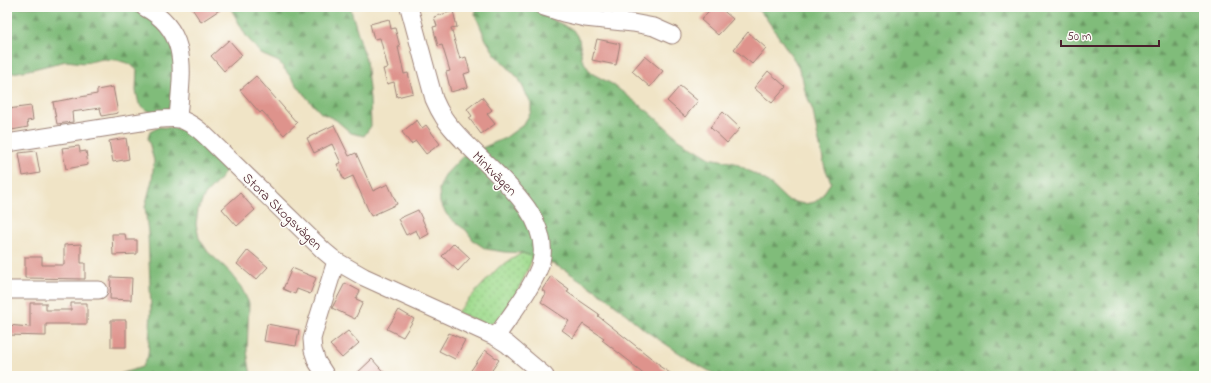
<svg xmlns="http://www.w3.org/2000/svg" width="1211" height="383" viewBox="0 0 1211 383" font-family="'Indie Flower',sans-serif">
<defs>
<pattern id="grass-dots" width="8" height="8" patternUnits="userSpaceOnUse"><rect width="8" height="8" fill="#a1dc90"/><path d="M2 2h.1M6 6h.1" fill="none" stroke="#8cbc7c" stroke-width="1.8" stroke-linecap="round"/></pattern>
<pattern id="forest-firs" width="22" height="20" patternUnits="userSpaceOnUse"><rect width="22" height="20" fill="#80bc7a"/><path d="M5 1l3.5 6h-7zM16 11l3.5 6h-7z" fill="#6b9864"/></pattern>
</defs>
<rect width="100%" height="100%" fill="#fdfcf7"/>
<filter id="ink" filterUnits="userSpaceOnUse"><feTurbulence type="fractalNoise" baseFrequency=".025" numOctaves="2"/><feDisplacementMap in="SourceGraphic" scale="8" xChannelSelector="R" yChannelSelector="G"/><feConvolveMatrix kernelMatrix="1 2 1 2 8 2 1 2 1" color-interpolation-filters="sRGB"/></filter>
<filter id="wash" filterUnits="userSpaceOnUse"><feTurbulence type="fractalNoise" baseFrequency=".012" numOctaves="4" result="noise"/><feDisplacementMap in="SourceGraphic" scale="16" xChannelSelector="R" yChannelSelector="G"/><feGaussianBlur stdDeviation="0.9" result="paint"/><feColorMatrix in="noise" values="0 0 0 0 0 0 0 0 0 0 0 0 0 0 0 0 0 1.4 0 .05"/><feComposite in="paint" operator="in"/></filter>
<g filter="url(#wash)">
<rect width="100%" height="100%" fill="#f0e4c6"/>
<!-- grass -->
<path fill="url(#grass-dots)" stroke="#767e5e" d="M 522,253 L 533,256 C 528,272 504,323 487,325 L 457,312 L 499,267 Z"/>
<!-- forest -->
<path fill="url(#forest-firs)" stroke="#656e52" d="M 7,7 L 132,7 L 138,10 L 156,21 L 176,53 L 173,100 L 169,108 L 163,111 L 153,112 L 146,110 L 139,104 L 136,91 L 137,70 L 130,64 L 117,60 L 103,59 L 84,63 L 66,61 L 33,69 L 13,73 L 7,72 Z
M 230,7 L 350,7 L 366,60 L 370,99 L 371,126 L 364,136 L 351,133 L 336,120 L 321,113 L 307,98 L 279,62 L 261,54 L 246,36 Z
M 477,7 L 528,7 L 573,30 L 579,39 L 582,59 L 591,73 L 612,84 L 650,113 L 679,139 L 710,158 L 735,163 L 767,181 L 787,200 L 804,204 L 815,202 L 821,197 L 831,182 L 825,168 L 817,133 L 813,111 L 805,91 L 802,76 L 795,61 L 766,18 L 755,7 L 1204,7 L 1204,376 L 718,376 L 693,362 L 646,331 L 606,297 L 565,270 L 549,262 L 522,253 L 504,252 L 486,249 L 474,241 L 466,230 L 457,224 L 447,215 L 440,203 L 439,189 L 445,175 L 462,157 L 505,138 L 523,125 L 531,112 L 531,104 L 519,79 L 495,54 L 486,40 L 475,14 Z
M 159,127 L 175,128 L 186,131 L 210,146 L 227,168 L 221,178 L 205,195 L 198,210 L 196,224 L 199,238 L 208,252 L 226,268 L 241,287 L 249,303 L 247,351 L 251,376 L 119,376 L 120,374 L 142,367 L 148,356 L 151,312 L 148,233 L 145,207 L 152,180 L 154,161 L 148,138 L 150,132 Z"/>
<g id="blocks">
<!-- building -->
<path fill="#de938c" d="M 191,7 L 224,7 L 201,22 Z
M 712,7 L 719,7 L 733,19 L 718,35 L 701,20 Z
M 453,11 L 457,27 L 451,28 L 460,59 L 466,57 L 470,72 L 464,74 L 468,87 L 451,92 L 446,72 L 450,71 L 442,45 L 438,46 L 433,27 L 437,26 L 434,17 Z
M 389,19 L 391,29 L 395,28 L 400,47 L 398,47 L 404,74 L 408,73 L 413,93 L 397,97 L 394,82 L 387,84 L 383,69 L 388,68 L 380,38 L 374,39 L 370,24 Z
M 748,32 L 766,48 L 752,64 L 734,49 Z
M 597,39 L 620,44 L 616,65 L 592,60 Z
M 229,40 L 242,55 L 224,71 L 211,56 Z
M 645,56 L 663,71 L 650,87 L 632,71 Z
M 768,71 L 786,87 L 772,103 L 754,88 Z
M 256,76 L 297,123 L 284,135 L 262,111 L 260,113 L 240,90 Z
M 680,86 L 698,101 L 685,117 L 667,101 Z
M 113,87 L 118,113 L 102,116 L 100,108 L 72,112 L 73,122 L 57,124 L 53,102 L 97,94 L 97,90 Z
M 482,97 L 492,110 L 487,114 L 495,124 L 481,134 L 469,118 L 472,116 L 467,109 Z
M 31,106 L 33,120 L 27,121 L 28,127 L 12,130 L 8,109 Z
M 723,112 L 740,128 L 727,143 L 710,127 Z
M 417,120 L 422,128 L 426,125 L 440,144 L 426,154 L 416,141 L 411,144 L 402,132 Z
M 334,125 L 349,156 L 356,153 L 373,191 L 388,184 L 397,204 L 371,216 L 353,176 L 344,180 L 337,164 L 341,163 L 332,144 L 314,153 L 307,138 Z
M 126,138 L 129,159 L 113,162 L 109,141 Z
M 79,146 L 80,152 L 86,151 L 88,165 L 66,169 L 62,148 Z
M 36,151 L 40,173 L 23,176 L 19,153 Z
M 240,193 L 255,210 L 237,226 L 222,209 Z
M 418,210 L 429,234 L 420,239 L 416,230 L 406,235 L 398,219 Z
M 112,234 L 125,234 L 126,240 L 137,240 L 137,254 L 113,255 Z
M 454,243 L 470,258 L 458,271 L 442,256 Z
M 81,244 L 81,263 L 85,263 L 85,279 L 25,278 L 25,257 L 42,257 L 42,265 L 64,265 L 64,245 Z
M 248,250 L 268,267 L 256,280 L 237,264 Z
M 292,268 L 316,278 L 310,294 L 297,289 L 295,294 L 283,289 Z
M 551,276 L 569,289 L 567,292 L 599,314 L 598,316 L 660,365 L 659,366 L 675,376 L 646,376 L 632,365 L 633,364 L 602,340 L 604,338 L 583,324 L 573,338 L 562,330 L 569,321 L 541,302 L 546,293 L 542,290 Z
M 111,277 L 132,278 L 131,300 L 110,299 Z
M 345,283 L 360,291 L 356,299 L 363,302 L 355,319 L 332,308 Z
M 30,303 L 46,303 L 46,310 L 71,310 L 71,303 L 87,303 L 87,324 L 46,324 L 46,336 L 7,335 L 7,325 L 30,327 Z
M 399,310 L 414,319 L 403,337 L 387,329 Z
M 111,320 L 126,320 L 126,347 L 111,347 Z
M 267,324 L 299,330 L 296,346 L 264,341 Z
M 348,331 L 359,343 L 342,358 L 330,345 Z
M 449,333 L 465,340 L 455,359 L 439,351 Z
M 485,350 L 499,360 L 488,376 L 467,376 Z
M 372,359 L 387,376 L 354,376 Z"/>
</g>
</g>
<g filter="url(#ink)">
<use href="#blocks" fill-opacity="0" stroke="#9d8278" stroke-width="1"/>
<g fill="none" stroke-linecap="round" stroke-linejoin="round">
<defs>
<path id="minor" d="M 144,7 C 192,32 181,74 178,119
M 409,7 L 434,99 C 437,106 440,112 444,118 C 471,159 554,206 541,262 C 535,285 509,317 496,337
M 544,7 L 563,13 L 585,18 L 633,23 L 654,27 L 672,35
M 7,143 L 160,119 C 166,119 173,118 179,119 C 194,123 206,136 217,147 L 324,251 L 336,261 L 364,277 L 496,337 L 507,344 L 545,376
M 7,290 L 99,290
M 326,376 L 317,362 L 313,350 L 312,339 L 316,325 L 336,261"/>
</defs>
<!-- minor casing -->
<use href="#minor" stroke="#9d8278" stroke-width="19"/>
<!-- minor -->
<use href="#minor" stroke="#fff" stroke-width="17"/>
</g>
</g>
<g text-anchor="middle" stroke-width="3" stroke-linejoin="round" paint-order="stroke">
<!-- street labels -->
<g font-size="14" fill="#4a1f2b" stroke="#fdfcf7">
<text transform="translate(495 173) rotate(45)" y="5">Minkvägen</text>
<text transform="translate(283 211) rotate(44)" y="5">Stora Skogsvägen</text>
</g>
</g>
<!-- margin -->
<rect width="1211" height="383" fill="none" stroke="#fdfcf7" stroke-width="24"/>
<!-- scale -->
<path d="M1061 40v6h98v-6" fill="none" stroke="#4a1f2b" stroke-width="2"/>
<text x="1067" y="40" font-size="12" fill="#4a1f2b" stroke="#fdfcf7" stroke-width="3" paint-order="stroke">50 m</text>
</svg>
